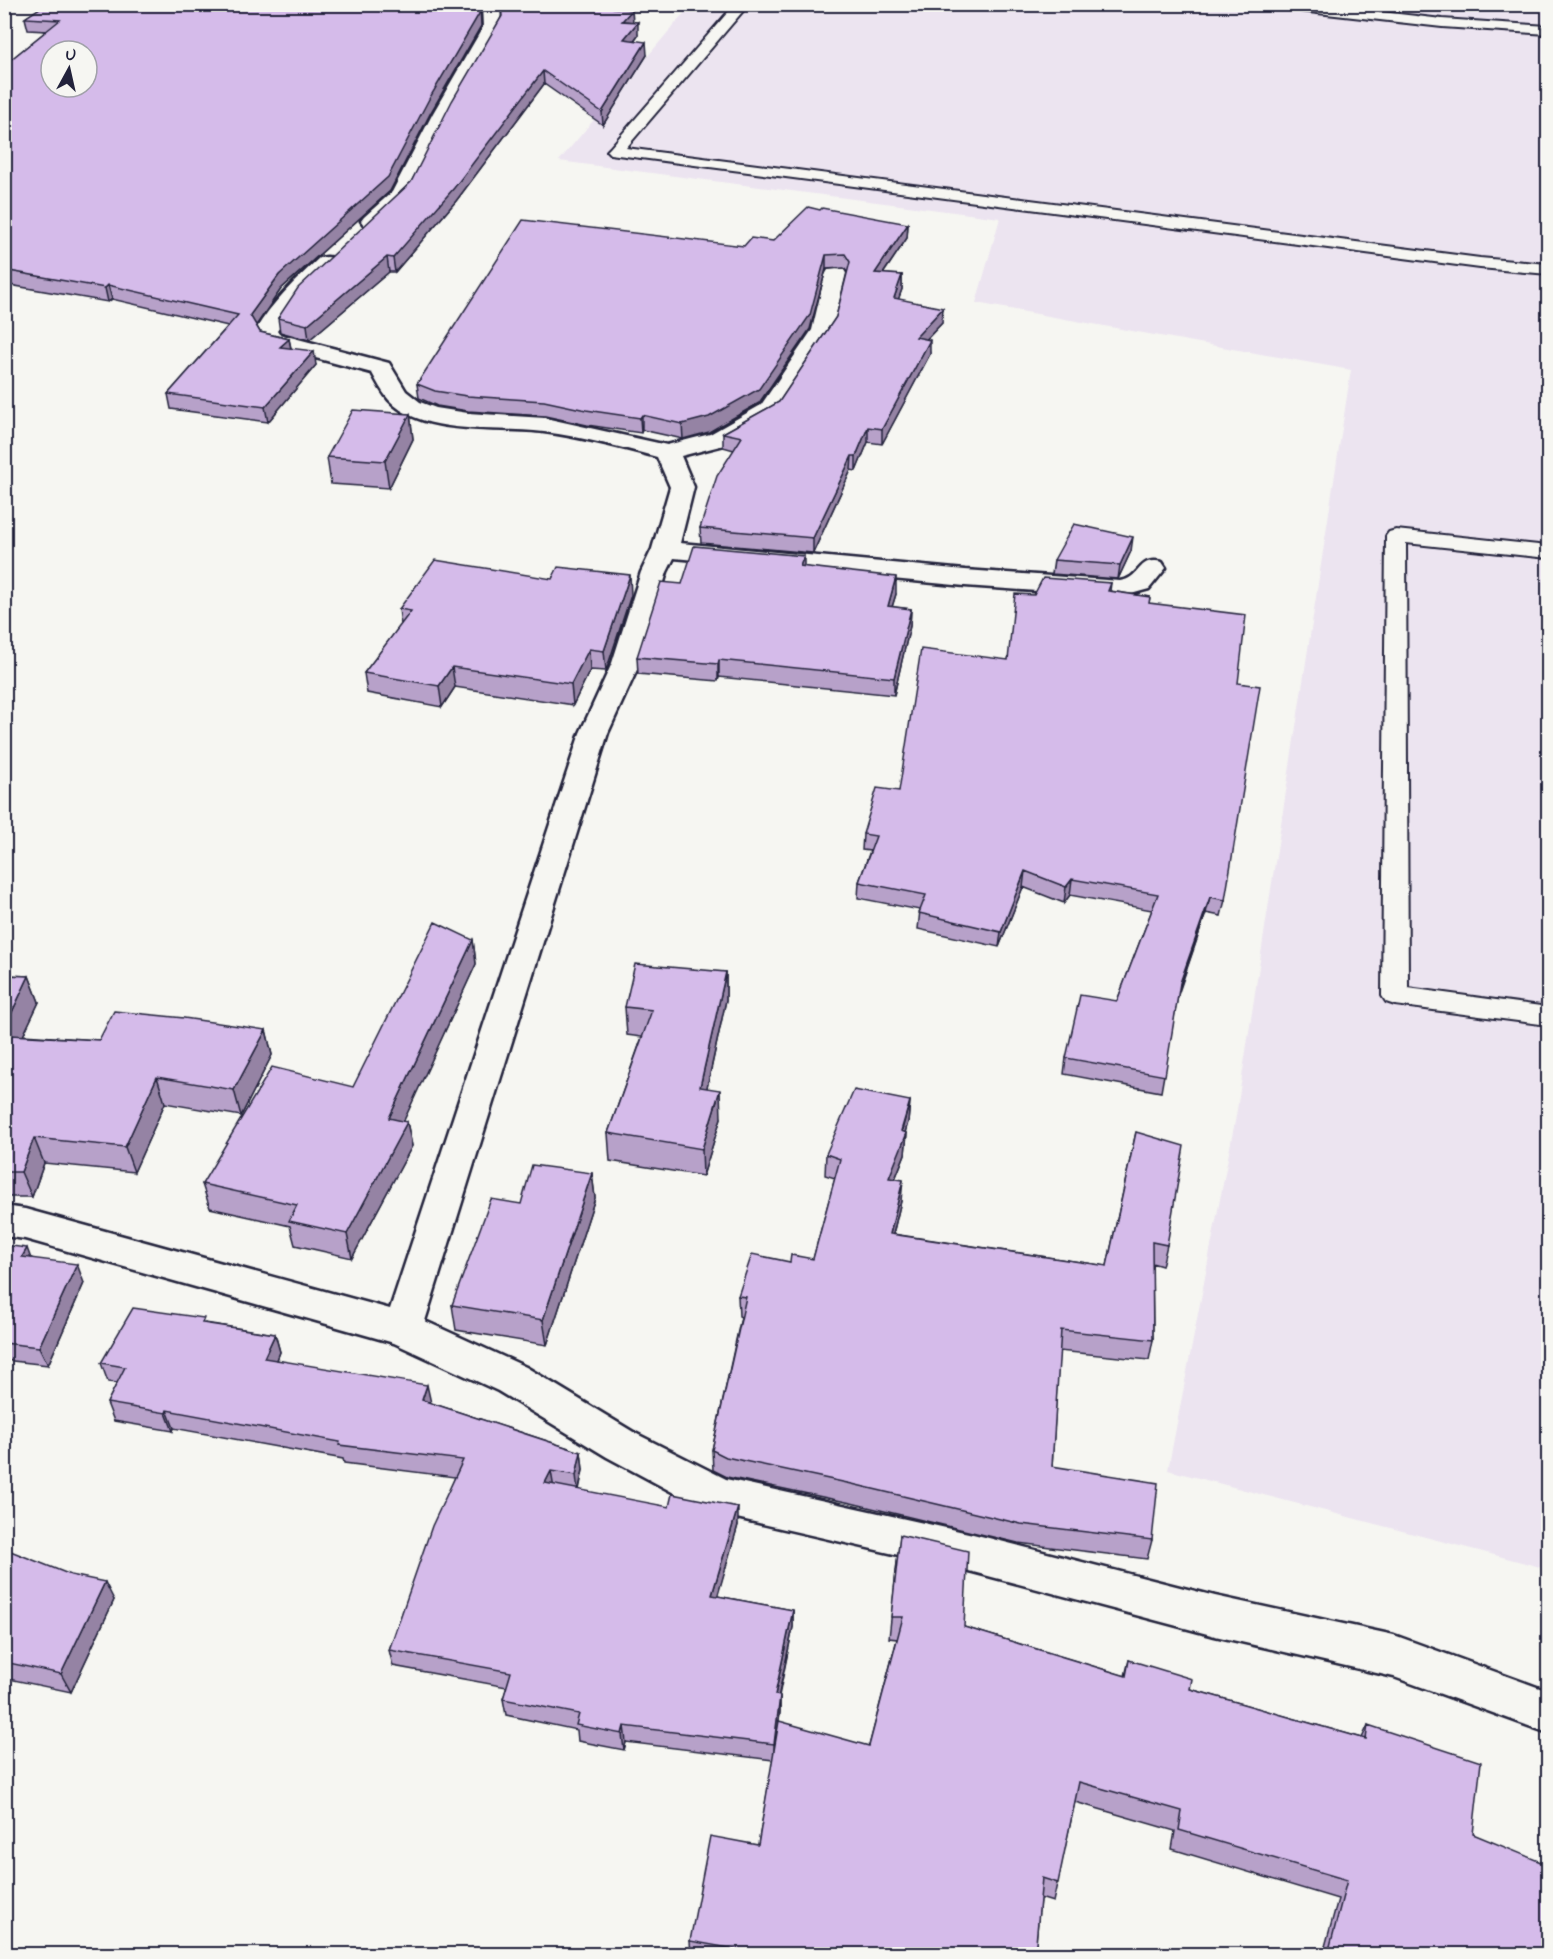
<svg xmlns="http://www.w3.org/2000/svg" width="1553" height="1959" viewBox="0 0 1553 1959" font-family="Mynerve,sans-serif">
<rect width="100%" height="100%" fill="#f6f6f2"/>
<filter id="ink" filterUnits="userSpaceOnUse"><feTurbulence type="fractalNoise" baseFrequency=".0167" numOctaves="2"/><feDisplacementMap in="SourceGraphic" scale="12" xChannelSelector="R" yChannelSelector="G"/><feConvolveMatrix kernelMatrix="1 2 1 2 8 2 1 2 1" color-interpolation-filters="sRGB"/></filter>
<g filter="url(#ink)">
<!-- built -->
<path fill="#ece4f0" d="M 691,5 L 1548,5 L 1548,1569 L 1168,1470 L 1236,1116 L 1351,370 L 976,303 L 1000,218 L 559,161 Z"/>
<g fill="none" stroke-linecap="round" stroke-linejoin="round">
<defs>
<path id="service" d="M 735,4 L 749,4 L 626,148 L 1480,258 L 1548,264 L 1548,274 L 1480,268 L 610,154 L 607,151 L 610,148 Z
M 1267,4 L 1313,4 L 1442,19 L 1548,26 L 1548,34 L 1442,27 L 1273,8 Z
M 1396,530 L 1548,546 L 1548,558 L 1406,543 L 1408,988 L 1548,1007 L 1548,1025 L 1395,1005 L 1386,1002 L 1382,996 L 1386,536 L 1389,532 Z"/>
<path id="minor" d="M 482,4 L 500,4 L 501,27 L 451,113 L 411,195 L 378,225 L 371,227 L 364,225 L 361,221 L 364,217 L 392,192 L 433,113 L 483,27 Z
M 327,257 L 335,258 L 338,263 L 299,301 L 277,331 L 279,334 L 389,363 L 406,391 L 420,402 L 436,408 L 468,413 L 545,418 L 667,445 L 710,434 L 761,405 L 812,330 L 825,275 L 828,270 L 836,269 L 844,270 L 847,275 L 834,330 L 777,415 L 728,444 L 681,456 L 694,487 L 680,543 L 965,570 L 1120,581 C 1142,578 1137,556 1162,562 L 1166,568 L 1149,589 L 1120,597 L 965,586 L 674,558 L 667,572 L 640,663 L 608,733 L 425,1321 L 526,1367 L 635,1433 L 726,1479 L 973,1534 L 1215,1596 L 1394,1635 L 1548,1691 L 1548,1733 L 1394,1677 L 1215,1636 L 973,1572 L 719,1514 L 704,1509 L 607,1457 L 498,1391 L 394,1343 L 25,1239 L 4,1236 L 4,1206 L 25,1209 L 390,1309 L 580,733 L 612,663 L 641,572 L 652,549 L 670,487 L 657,457 C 620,447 582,437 544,432 C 498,426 423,437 389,400 C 382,392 377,382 372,373 L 263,344 L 255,331 C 272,302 295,281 319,258 Z"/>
</defs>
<!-- service casing -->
<use href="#service" stroke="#22223b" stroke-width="4"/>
<!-- minor casing -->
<use href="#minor" stroke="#22223b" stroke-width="5"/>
<!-- service -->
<use href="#service" fill="#f6f6f2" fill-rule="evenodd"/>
<!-- minor -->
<use href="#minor" fill="#f6f6f2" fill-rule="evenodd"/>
</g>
<!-- wall -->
<path fill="#b7a1c9" stroke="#22223b" stroke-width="1.5" d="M 46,4 L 480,4 L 481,26 L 431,112 L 390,191 L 281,289 L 256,325 L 260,332 L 289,339 L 291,348 L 316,365 L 268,422 L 171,409 L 168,394 L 228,326 L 112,299 L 108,302 L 4,284 L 4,65 L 46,31 L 28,30 L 25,18 Z
M 501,4 L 632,4 L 627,9 L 638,35 L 634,41 L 647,55 L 603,125 L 544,84 L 456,201 L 395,272 L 389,272 L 309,340 L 280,332 L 278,318 L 411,182 L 502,16 Z
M 908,224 L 907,238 L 883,274 L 902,275 L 902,289 L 898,299 L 942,323 L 927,339 L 930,354 L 882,444 L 868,442 L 856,471 L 851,470 L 813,553 L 701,543 L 700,528 L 734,450 L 723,447 L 723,433 L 779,402 L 836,317 L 847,272 L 844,268 L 826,269 L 810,329 L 759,403 L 709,432 L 683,439 L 642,430 L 641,433 L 587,425 L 545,416 L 468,411 L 437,406 L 419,398 L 417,384 L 744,246 L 773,241 Z
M 410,414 L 413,439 L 389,488 L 331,484 L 327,457 Z
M 1131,551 L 1118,579 L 1052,574 L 1054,560 Z
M 804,567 L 896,594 L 892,607 L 911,609 L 910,626 L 894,695 L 719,677 L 718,681 L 638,674 L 637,657 L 682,584 Z
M 1111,583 L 1110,591 L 1150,597 L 1149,603 L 1238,683 L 1225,900 L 1221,916 L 1206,913 L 1178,995 L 1161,1092 L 1064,1074 L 1066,1058 L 1117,1001 L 1152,910 L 1070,895 L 1064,903 L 1023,887 L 999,947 L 918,929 L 920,910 L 858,898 L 859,882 L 870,851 L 862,850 L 863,834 L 1008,660 L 1034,595 Z
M 631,595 L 606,671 L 590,670 L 573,705 L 455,687 L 442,707 L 367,693 L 364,673 L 401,625 L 399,609 Z
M 473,940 L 476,964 L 403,1121 L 407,1122 L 412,1146 L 352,1258 L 295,1245 L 290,1226 L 210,1208 L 202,1184 L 353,1087 Z
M 726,972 L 726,1000 L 707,1088 L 721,1118 L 703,1176 L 610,1161 L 608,1133 L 642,1037 L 627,1035 L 625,1007 Z
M 4,975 L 29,976 L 39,1002 L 23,1035 L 99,1040 L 266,1030 L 272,1055 L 241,1116 L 165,1103 L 134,1172 L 44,1163 L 32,1197 L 4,1197 Z
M 910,1101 L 908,1122 L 905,1132 L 907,1133 L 905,1154 L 895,1179 L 901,1201 L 893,1234 L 1107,1266 L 1136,1132 L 1167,1245 L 1162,1266 L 1152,1263 L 1153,1340 L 1149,1360 L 1059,1351 L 1052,1466 L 1152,1540 L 1147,1559 L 1018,1543 L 851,1503 L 727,1477 L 713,1470 L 712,1450 L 741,1317 L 739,1316 L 738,1296 L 790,1262 L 813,1259 L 835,1178 L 825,1175 L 826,1154 Z
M 592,1173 L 595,1198 L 547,1345 L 456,1330 L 452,1305 L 521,1204 Z
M 4,1245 L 84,1283 L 48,1365 L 4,1360 Z
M 205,1323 L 275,1334 L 280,1352 L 277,1360 L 431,1403 L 581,1452 L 583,1470 L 579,1490 L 738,1525 L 717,1596 L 793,1610 L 793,1627 L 779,1696 L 780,1696 L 780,1712 L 777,1734 L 869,1746 L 897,1639 L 889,1638 L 900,1535 L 964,1627 L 1125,1676 L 1129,1660 L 1190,1689 L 1362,1738 L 1368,1725 L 1473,1834 L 1548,1954 L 1323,1954 L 1338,1899 L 1172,1849 L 1175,1831 L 1075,1802 L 1053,1902 L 1040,1898 L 1035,1954 L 691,1954 L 690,1941 L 758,1845 L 773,1760 L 626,1742 L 624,1750 L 578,1741 L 577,1730 L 506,1715 L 503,1699 L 507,1687 L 393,1666 L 389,1650 L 455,1477 L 344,1463 L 343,1459 L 174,1428 L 173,1431 L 114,1421 L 107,1403 L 117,1383 L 108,1382 L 101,1363 Z
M 4,1555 L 114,1600 L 71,1692 L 4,1678 Z"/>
<!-- shaded-wall -->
<path fill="#9583a4" stroke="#22223b" stroke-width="1.5" d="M 479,4 L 480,4 L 481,26 L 431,112 L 390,191 L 281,289 L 253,330 L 250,315 L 279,275 Z
M 618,4 L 632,4 L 615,20 L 614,8 Z
M 632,10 L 633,22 L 622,21 Z
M 638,22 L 638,35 L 625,52 L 624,39 Z
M 646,42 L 647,55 L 603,125 L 602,112 Z
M 543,71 L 544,84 L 456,201 L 395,272 L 393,258 Z
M 908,224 L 907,238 L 874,287 L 875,273 Z
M 826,255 L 826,269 L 810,329 L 759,403 L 709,432 L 683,439 L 682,424 Z
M 387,257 L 389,272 L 309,340 L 307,325 Z
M 902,275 L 902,289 L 894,312 L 894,298 Z
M 108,285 L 112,299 L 108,302 L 105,288 Z
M 943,308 L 942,323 L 915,351 L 916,337 Z
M 289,339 L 292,354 L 280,347 Z
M 930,340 L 930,354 L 882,444 L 882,429 Z
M 314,351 L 316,365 L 268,422 L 265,407 Z
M 410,414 L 413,439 L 389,488 L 385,461 Z
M 642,415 L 642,430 L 641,433 L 640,418 Z
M 868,427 L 868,442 L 856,471 L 856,456 Z
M 852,456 L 851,470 L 813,553 L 813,538 Z
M 1133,537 L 1131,551 L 1118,579 L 1120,565 Z
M 804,556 L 804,573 L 800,566 Z
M 630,575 L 631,595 L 606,671 L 604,651 Z
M 896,577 L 896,594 L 887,623 L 888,606 Z
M 911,609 L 910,626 L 894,695 L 894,678 Z
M 589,649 L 590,670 L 573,705 L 571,684 Z
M 719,660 L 719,677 L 718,681 L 718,664 Z
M 452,667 L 455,687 L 442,707 L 439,686 Z
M 1025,871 L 1023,887 L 999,947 L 1001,932 Z
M 1072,879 L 1070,895 L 1064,903 L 1066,887 Z
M 1210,897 L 1206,913 L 1176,999 L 1180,983 Z
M 473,940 L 476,964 L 394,1142 L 389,1118 Z
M 726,972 L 726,1000 L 701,1115 L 700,1087 Z
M 29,976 L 39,1002 L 4,1076 L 4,1029 Z
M 266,1030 L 272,1055 L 241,1116 L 234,1090 Z
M 157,1077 L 165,1103 L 134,1172 L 125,1147 Z
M 720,1090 L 721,1118 L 703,1176 L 702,1149 Z
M 910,1101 L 908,1122 L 901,1148 L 907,1133 L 905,1154 L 887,1199 L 889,1178 Z
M 407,1122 L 412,1146 L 352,1258 L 347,1234 Z
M 34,1138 L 44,1163 L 32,1197 L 21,1172 Z
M 592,1173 L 595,1198 L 547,1345 L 543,1320 Z
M 903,1180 L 901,1201 L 888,1255 L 890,1234 Z
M 27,1248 L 34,1267 L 22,1257 Z
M 77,1264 L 84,1283 L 48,1365 L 39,1347 Z
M 275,1334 L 280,1352 L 270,1377 L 264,1358 Z
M 427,1385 L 431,1403 L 422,1400 Z
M 167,1410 L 174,1428 L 173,1431 L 166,1413 Z
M 581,1452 L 583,1470 L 578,1492 L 576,1475 Z
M 551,1471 L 554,1489 L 545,1483 Z
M 738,1507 L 738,1525 L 713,1612 L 712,1595 Z
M 105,1582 L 114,1600 L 71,1692 L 61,1674 Z
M 793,1610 L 793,1627 L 775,1712 L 775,1695 Z
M 780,1696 L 780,1712 L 774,1760 L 774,1744 Z
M 624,1726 L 626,1742 L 624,1750 L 622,1734 Z"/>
<!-- building -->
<path fill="#d5bbea" stroke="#22223b" stroke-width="1.5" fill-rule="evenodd" d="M 46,4 L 479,4 L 479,14 L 429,99 L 388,177 L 279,275 L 250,315 L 260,332 L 289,339 L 280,347 L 314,351 L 265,407 L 168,394 L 238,315 L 108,285 L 105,288 L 4,270 L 4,65 L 60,20 L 25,18 ZM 51,51 L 87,51 L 87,87 L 51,87 Z
M 501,4 L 618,4 L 614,8 L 632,10 L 622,21 L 638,22 L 624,39 L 646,42 L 602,112 L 543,71 L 454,188 L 393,258 L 387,257 L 307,325 L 278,318 L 298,288 L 411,182 L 452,101 L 502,16 Z
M 808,207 L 820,210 L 822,208 L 908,224 L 875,273 L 902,275 L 894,298 L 943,308 L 916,337 L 930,340 L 882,429 L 868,427 L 856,456 L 852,456 L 813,538 L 700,528 L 717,476 L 742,437 L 723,433 L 779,402 L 836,317 L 850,262 L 845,254 L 826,255 L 810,315 L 759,389 L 709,417 L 682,424 L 642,415 L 640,418 L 586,410 L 544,401 L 467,396 L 435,391 L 417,384 L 523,220 L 744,246 L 751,238 L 773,241 Z
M 353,410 L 410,414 L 385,461 L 327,457 Z
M 1074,524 L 1133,537 L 1120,565 L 1054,560 Z
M 694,546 L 804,556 L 800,566 L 896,577 L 888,606 L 911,609 L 894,678 L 719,660 L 718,664 L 637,657 L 661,582 L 682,584 Z
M 435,560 L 552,579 L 558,567 L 630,575 L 604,651 L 589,649 L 571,684 L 452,667 L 439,686 L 364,673 L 411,611 L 399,609 Z
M 1043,578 L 1111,583 L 1108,591 L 1150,597 L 1149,603 L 1246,615 L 1238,683 L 1260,686 L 1225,900 L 1210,897 L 1180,983 L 1165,1076 L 1066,1058 L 1080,995 L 1117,1001 L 1158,894 L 1072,879 L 1066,887 L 1025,871 L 1001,932 L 919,913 L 926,895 L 859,882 L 876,836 L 863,834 L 877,788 L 899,791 L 921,649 L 1008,660 L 1015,594 L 1034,595 Z
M 435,922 L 473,940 L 389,1118 L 407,1122 L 347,1234 L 289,1221 L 297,1205 L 202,1184 L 272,1067 L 353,1087 Z
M 635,964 L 726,972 L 700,1087 L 720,1090 L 702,1149 L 608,1133 L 652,1010 L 625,1007 Z
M 4,975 L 29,976 L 4,1029 Z
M 114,1011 L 184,1018 L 266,1030 L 234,1090 L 157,1077 L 125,1147 L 34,1138 L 21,1172 L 4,1172 L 4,1049 L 11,1035 L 99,1040 Z
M 854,1090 L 910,1101 L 901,1131 L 907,1133 L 889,1178 L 903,1180 L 890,1234 L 1107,1266 L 1136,1132 L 1184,1146 L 1167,1245 L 1152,1242 L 1153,1340 L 1061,1330 L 1052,1466 L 1158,1483 L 1152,1540 L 1021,1524 L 852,1484 L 726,1457 L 712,1450 L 746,1297 L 738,1296 L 752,1254 L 790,1262 L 791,1255 L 813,1259 L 840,1159 L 826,1154 Z
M 532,1165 L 592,1173 L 543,1320 L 452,1305 L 491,1199 L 521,1204 Z
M 4,1245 L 27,1248 L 22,1257 L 77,1264 L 39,1347 L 4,1343 Z
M 133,1308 L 204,1318 L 202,1323 L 275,1334 L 264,1358 L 427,1385 L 422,1400 L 581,1452 L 576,1475 L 551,1471 L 545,1483 L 669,1507 L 672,1494 L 738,1507 L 712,1595 L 793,1610 L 775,1695 L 780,1696 L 774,1744 L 624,1726 L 622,1734 L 576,1725 L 579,1714 L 503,1699 L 511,1672 L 389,1650 L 432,1526 L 463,1460 L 339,1445 L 340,1442 L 167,1410 L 166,1413 L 107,1403 L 125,1367 L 101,1363 Z
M 900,1535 L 968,1551 L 964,1627 L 1126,1676 L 1129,1660 L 1192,1679 L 1190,1689 L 1366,1739 L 1368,1725 L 1481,1762 L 1473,1834 L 1548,1865 L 1548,1954 L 1328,1954 L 1347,1880 L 1179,1830 L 1182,1811 L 1079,1782 L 1058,1883 L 1042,1878 L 1035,1954 L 762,1954 L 690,1941 L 710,1836 L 758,1845 L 779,1721 L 869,1746 L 903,1617 L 891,1617 Z
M 8,1550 L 71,1575 L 105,1582 L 61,1674 L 4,1662 L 4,1555 Z"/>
</g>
<!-- margin -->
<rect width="1553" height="1959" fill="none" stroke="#f6f6f2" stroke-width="24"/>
<rect x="12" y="12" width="1529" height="1935" fill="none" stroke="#22223b" stroke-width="2" filter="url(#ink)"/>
<!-- north arrow -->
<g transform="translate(69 69) rotate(8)"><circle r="28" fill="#f6f6f2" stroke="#a1a1a9" stroke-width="1.5"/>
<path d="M0-4.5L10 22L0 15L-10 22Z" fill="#22223b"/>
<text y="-9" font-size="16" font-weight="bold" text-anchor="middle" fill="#22223b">U</text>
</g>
</svg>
